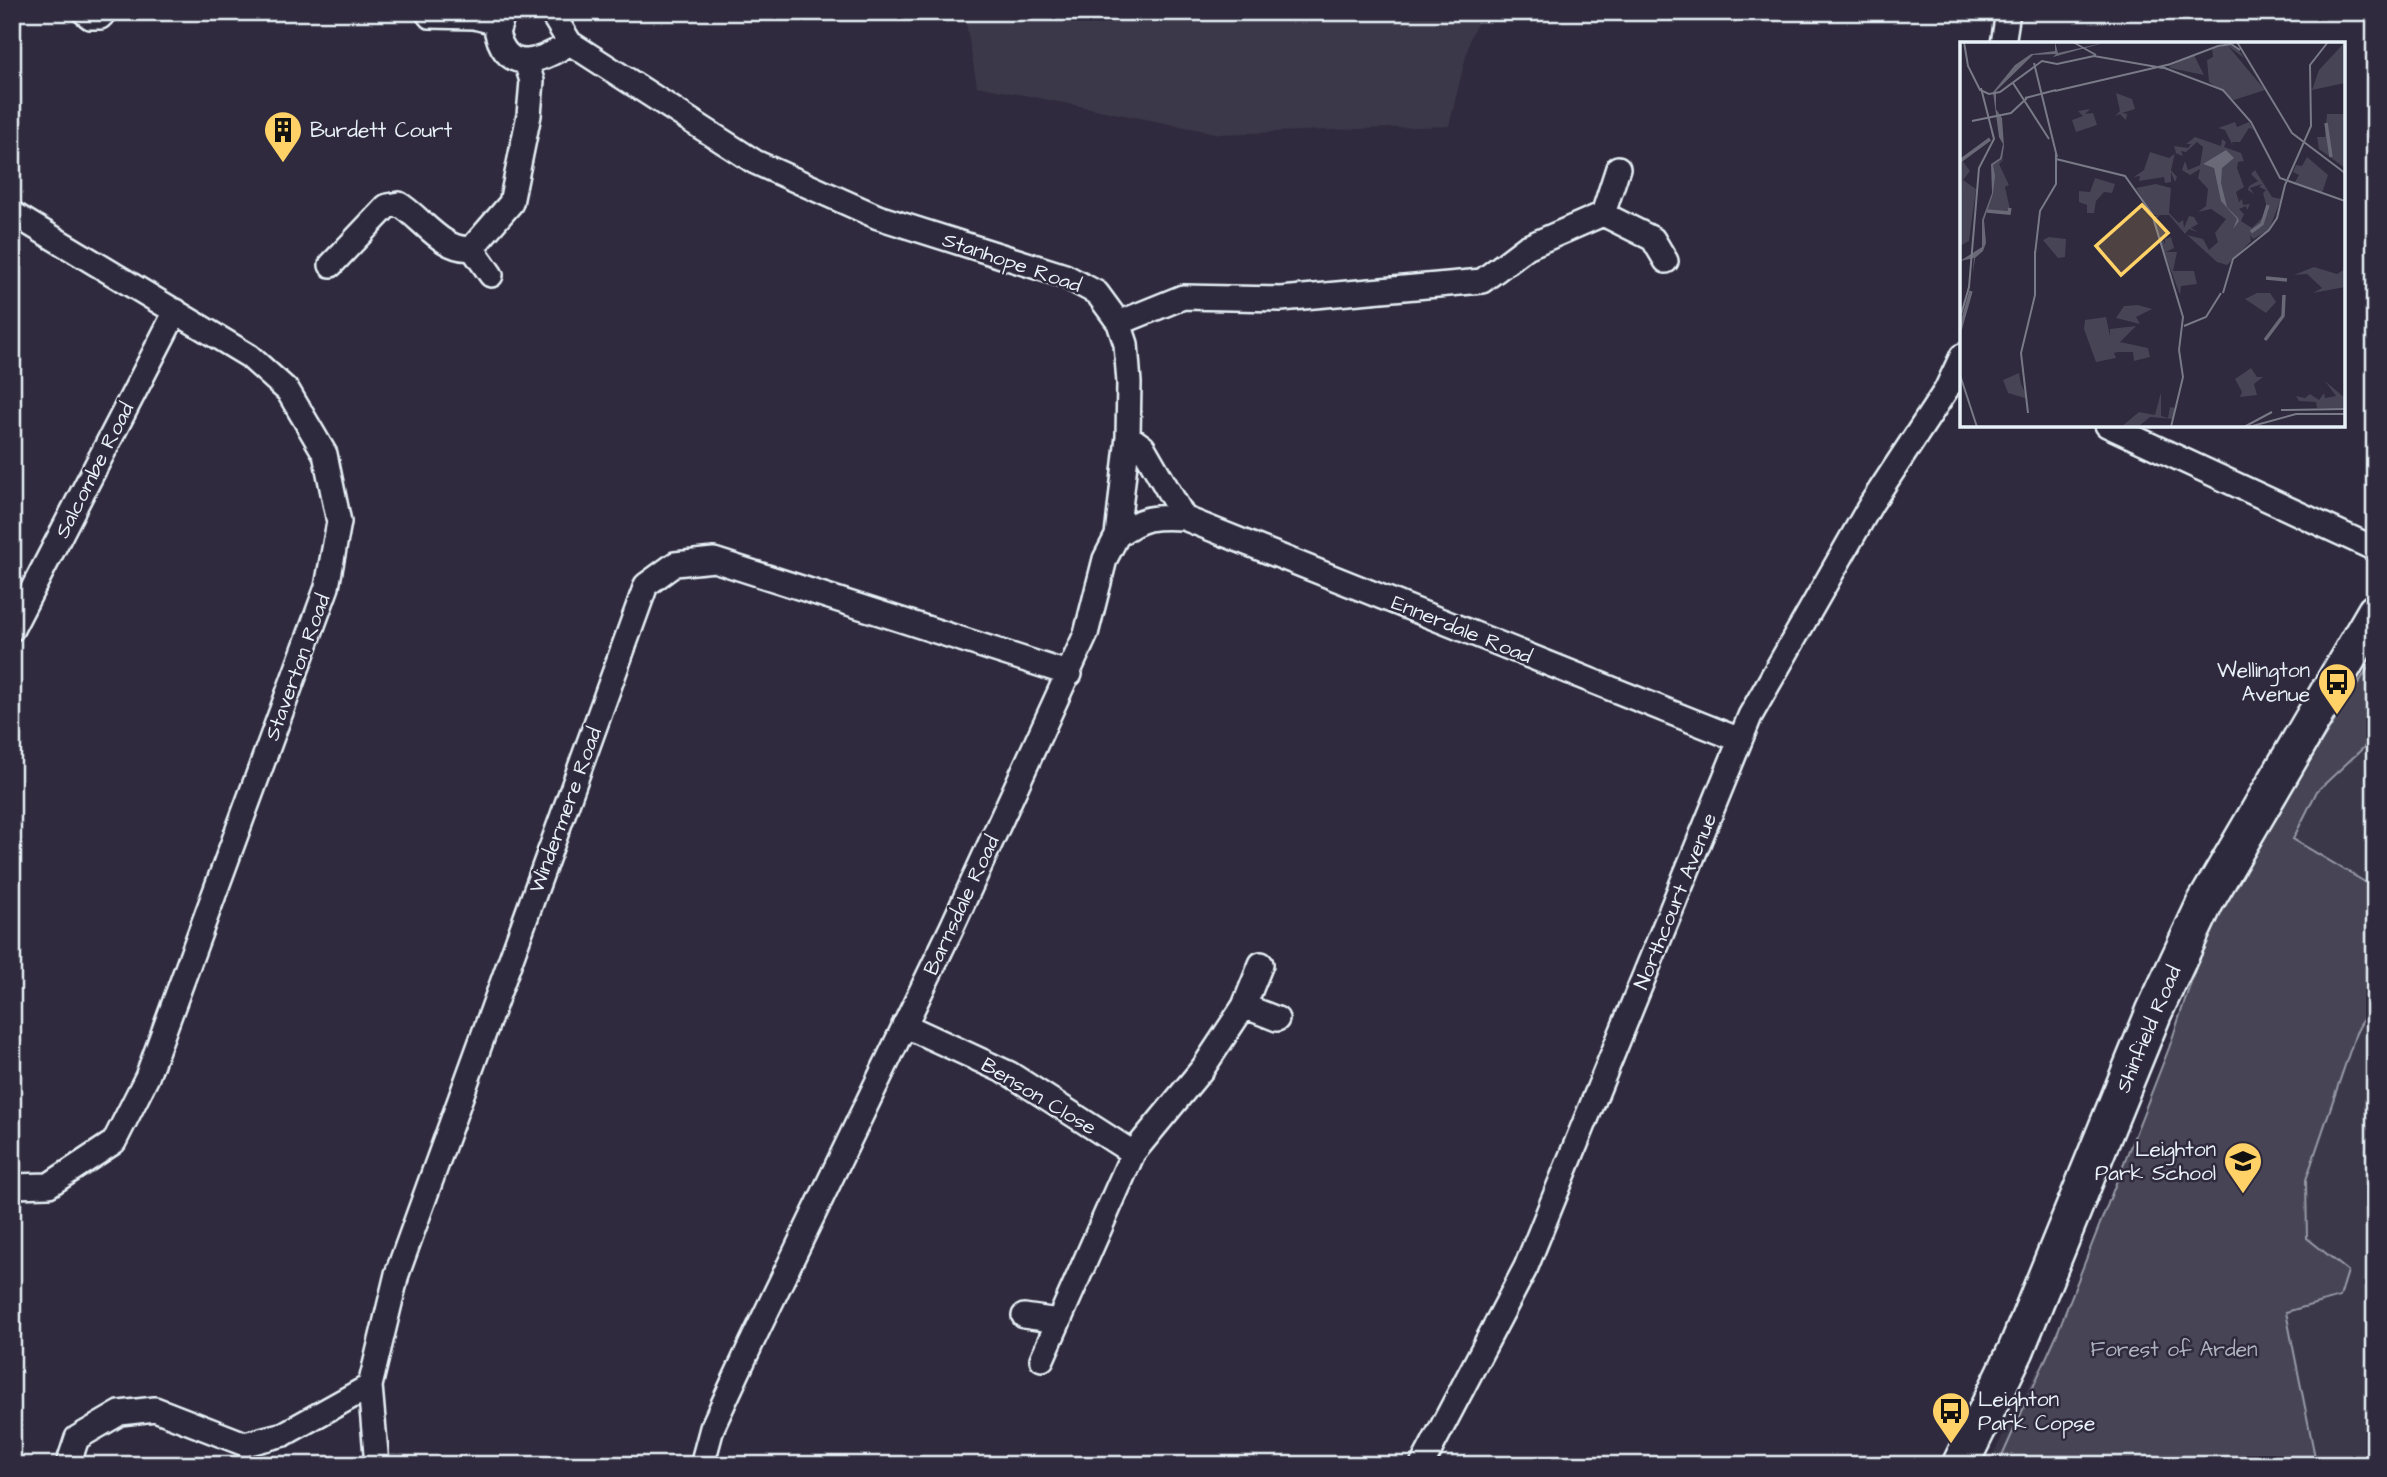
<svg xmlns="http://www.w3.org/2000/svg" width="2387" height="1477" viewBox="0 0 2387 1477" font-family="'Architects Daughter',sans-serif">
<rect width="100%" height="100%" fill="#2f2a3d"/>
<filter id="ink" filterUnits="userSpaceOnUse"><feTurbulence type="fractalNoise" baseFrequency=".0143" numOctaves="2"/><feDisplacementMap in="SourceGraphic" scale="14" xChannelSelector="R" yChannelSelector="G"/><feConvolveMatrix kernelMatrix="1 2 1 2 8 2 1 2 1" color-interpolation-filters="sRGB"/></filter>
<g filter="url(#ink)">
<!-- built -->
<path fill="#3b3749" d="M 964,12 L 1483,12 L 1471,36 L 1449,126 L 1220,134 L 977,86 Z
M 2375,658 L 2375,1465 L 1987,1465 L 2053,1342 L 2169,1048 L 2215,910 Z"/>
<!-- green -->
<path fill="#464455" stroke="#979aa6" stroke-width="2" d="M 2375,657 L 2375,737 L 2317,791 L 2293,839 L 2375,888 L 2375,997 L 2356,1033 L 2306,1180 L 2307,1238 L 2348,1271 L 2340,1297 L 2286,1312 L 2315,1457 L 2310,1465 L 1998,1465 L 2056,1336 L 2169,1048 L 2215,910 Z"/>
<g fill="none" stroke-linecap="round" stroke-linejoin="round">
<defs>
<path id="street" d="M 84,12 L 90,17 L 100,17 L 105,12
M 427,12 L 430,16 L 474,17 L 498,23
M 504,12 L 497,33 C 508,77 543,60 570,43
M 551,12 L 570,43 L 755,162 L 878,217 L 1065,276 L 1097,293 L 1119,323 L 1126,344 L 1129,383 L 1128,436 L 1117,536 L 1105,559 L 1086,634 L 952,927 L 751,1344 L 712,1428 L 702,1465
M 2003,44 L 2008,12
M 12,213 L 249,356 L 288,391 L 325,454 L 339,522 L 327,587 L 147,1077 L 114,1142 L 49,1185 L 12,1186
M 1603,214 L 1618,168
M 331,265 L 387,206 L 399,204 C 421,217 444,253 472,248
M 491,275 L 472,248 L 511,203 L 529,115 L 532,81 L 526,62
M 1119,323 L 1183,297 L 1281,299 L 1482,281 L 1527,247 L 1603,214 L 1653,239 L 1666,261
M 2107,425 L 2375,549
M 1128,436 L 1143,447 L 1184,518
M 1117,536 C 1141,517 1154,516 1184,518 L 1740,740
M 12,629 L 176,311
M 1244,1006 L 1277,1019
M 904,1025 L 1010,1074 L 1133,1153
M 1024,1316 L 1058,1321
M 1042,1359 L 1133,1153 L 1203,1068 L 1244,1006 L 1261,964
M 68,1465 L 77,1438 L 120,1413 L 155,1409 L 245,1444 L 284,1434 L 370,1386
M 377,1465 L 370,1386 L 397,1274 L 646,585 L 675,564 L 714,560 L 1070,674
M 1422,1465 L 1526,1267 L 1750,716 L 1871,504 L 1946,390 L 1962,356"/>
<path id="primary" d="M 1960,1465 L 2016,1350 L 2154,1012 L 2205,903 L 2375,612"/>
</defs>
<!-- street casing -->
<use href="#street" stroke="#e8f1f8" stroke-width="28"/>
<!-- primary casing -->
<use href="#primary" stroke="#e8f1f8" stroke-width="40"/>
<!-- street -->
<use href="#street" stroke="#2f2a3d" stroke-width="23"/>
<!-- primary -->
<use href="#primary" stroke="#2f2a3d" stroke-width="35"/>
</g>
</g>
<!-- icons -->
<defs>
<symbol id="building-pin" viewBox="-11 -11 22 30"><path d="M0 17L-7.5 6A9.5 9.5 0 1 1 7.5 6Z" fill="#ffd166" stroke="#2f2a3d"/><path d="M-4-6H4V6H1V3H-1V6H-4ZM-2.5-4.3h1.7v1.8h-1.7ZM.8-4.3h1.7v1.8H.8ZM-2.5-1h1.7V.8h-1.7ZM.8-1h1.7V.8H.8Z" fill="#111"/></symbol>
<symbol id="bus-pin" viewBox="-11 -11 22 30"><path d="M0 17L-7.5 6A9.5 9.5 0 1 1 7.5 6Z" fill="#ffd166" stroke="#2f2a3d"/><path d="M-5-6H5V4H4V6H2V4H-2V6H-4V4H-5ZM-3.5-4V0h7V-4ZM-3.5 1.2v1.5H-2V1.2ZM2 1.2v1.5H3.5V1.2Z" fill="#111"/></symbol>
<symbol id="school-pin" viewBox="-11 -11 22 30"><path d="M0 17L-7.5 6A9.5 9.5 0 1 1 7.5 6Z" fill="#ffd166" stroke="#2f2a3d"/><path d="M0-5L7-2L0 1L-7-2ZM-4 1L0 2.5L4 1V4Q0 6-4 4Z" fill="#111"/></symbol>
</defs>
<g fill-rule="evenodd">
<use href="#building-pin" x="261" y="108" width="44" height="60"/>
<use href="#bus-pin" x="2315" y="660" width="44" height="60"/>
<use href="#school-pin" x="2221" y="1139" width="44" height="60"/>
<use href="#bus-pin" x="1929" y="1389" width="44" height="60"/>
</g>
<g text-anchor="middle" stroke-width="5" stroke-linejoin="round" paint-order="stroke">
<!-- poi labels -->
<g font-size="21" fill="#e8f1f8" stroke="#2f2a3d" text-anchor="start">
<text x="310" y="137">Burdett Court</text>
<text x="2310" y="677" text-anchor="end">Wellington<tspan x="2310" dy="24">Avenue</tspan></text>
<text x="2216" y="1156" text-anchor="end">Leighton<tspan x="2216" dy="24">Park School</tspan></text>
<text x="1978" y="1406">Leighton<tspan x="1978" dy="24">Park Copse</tspan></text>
</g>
<!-- street labels -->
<g font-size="21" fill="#e8f1f8" stroke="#2f2a3d">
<text transform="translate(1012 262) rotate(19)" y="7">Stanhope Road</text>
<text transform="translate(94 470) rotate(-63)" y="7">Salcombe Road</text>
<text transform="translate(1462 629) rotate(22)" y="7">Ennerdale Road</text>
<text transform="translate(297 667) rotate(-70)" y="7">Staverton Road</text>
<text transform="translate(565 810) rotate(-70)" y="7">Windermere Road</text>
<text transform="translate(1675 901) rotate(-68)" y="7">Northcourt Avenue</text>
<text transform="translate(961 905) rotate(-65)" y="7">Barnsdale Road</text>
<text transform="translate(2148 1029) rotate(-67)" y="7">Shinfield Road</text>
<text transform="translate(1039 1096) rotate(31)" y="7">Benson Close</text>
</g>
<!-- park labels -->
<g font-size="21" fill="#afb4bf" stroke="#2f2a3d">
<text x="2174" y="1356">Forest of Arden</text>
</g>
</g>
<!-- overview -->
<g transform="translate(1960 42)">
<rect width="385" height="385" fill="#2f2a3d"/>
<path d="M 385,0 L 385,41 L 352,48 L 359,28 ZM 268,3 L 270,3 L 278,6 L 284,16 L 268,4 L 305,48 L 274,58 L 249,40 L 247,18 L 253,15 L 252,6 ZM 234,13 L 244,33 L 210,26 L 210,24 ZM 156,51 L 172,57 L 175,67 L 162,71 L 167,72 L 166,78 L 160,72 L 155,74 L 160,69 ZM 130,67 L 125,72 L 133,71 L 137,83 L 116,90 L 112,78 L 123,74 L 118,69 ZM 367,72 L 385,72 L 385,126 L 359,107 L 357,95 L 365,95 ZM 275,80 L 277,85 L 289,80 L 293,87 L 289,86 L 280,100 L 272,100 L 273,104 L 265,88 L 258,86 ZM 235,95 L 261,104 L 262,97 L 266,100 L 264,105 L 281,111 L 284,119 L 278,120 L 277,126 L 284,145 L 276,150 L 279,160 L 282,157 L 283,163 L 290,162 L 287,168 L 286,164 L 279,167 L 284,172 L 281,179 L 292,186 L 308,170 L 303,151 L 306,148 L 299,145 L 302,142 L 290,146 L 294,152 L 288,148 L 289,144 L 298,139 L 291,132 L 295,128 L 312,155 L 321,157 L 309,188 L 293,197 L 290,193 L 291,199 L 267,223 L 257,220 L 227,193 L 243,197 L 249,208 L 258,200 L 255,191 L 266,177 L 251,167 L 238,170 L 246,164 L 248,147 L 238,136 L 240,127 L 230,133 L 222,128 L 225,119 L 228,128 L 240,123 L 243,105 L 237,100 L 226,110 L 221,109 L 223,114 L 215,111 L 211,128 L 217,135 L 215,140 L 211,130 L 211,140 L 205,141 L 204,135 L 179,139 L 180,134 L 174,135 L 184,128 L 190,110 L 209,116 L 216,111 L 214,104 L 228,106 L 231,102 L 226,102 ZM 347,115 L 368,133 L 362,151 L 334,142 L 339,133 L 333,130 L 336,123 L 342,124 ZM 44,117 L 39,122 L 49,143 L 45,145 L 51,172 L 26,168 L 33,152 L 33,122 ZM 2,118 L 10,129 L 3,138 L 16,147 L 9,199 L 0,204 ZM 135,136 L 155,142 L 152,151 L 144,150 L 136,159 L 134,171 L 127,171 L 127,163 L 119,160 L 119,149 L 130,150 ZM 196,142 L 211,146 L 209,171 L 219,181 L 223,178 L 224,186 L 229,174 L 234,175 L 238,182 L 231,186 L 238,190 L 229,187 L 225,192 L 209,173 L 192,173 L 176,146 ZM 200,173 L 194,179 L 206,192 L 203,197 L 205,203 L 205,197 L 211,195 L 214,206 L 206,210 L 217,210 L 213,229 L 234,229 L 237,242 L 221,244 L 220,253 L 194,183 L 193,174 ZM 89,195 L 106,197 L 105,215 L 98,216 L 83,198 ZM 354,225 L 377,232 L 385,227 L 385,245 L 353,251 L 362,246 L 347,232 L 334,233 ZM 297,251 L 310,251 L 316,260 L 306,271 L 285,257 ZM 178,263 L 192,267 L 176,275 L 180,282 L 156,276 L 164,264 ZM 146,275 L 150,294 L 150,287 L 176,284 L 160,300 L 188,306 L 190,315 L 174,319 L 173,310 L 158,310 L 154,311 L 156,316 L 136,320 L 124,287 L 125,278 ZM 291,326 L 297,335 L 303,335 L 294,342 L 297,353 L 280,355 L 282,350 L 275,337 ZM 59,331 L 61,342 L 68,357 L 48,351 L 43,338 ZM 365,339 L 385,356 L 385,366 L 357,366 L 356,360 L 339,359 L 336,354 L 345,356 L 350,352 L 359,358 L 364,351 L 365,356 L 376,354 ZM 201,350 L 201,374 L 208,376 L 210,365 L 215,366 L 213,377 L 190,375 L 178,385 L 161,385 L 179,370 L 195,373 Z" fill="#464455"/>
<path d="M 95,0 L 98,11 L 147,0 L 93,15 L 96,12 L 73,13 L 36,49 L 36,67 L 42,76 L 44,104 L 42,117 L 33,123 L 35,134 L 33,152 L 24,178 L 26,201 L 23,209 L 15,216 L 13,231 L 14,216 L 0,219 L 22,205 L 22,178 L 32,151 L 31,122 L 40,116 L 43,102 L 39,95 L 33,50 L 55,23 L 71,12 L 95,9 ZM 266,108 L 274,116 L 262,126 L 261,141 L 267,165 L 278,176 L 279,179 L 273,187 L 277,177 L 261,159 L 254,126 L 243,122 Z" fill="#696978"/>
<path fill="none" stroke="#696978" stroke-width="3.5" d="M 366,81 L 371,115M 0,119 L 30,97M 27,169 L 49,171 L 50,166M 291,190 L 302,182 L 308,163M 306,236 L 327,238M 0,288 L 11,249M 305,298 L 323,274 L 324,253"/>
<path fill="none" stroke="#797a88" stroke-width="2" d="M 4,0 L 8,24 L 20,48 L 29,52 L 40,50 L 82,19 L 97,22 L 134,14 L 203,26M 113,0 L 136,13M 277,0 L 332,91 L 385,131M 74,21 L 97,115M 208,23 L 258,4 L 271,2 L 280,8M 202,25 L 263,48 L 291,80 L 320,136 L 385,159M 53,41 L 89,97M 95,49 L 211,22M 65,56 L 96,48M 12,79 L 51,71 L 67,56M 96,117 L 165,134 L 192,172 L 223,275 L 219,308 L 223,335 L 211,385M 75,212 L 80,169 L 96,142 L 96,112M 263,251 L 273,217 L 309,188 L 317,176 L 325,143 L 351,84 L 350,23 L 368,0M 0,276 L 9,245 L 19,126 L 34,97 L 21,46M 224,284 L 246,275 L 261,251M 0,333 L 17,385M 321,368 L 385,367M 68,371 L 61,311 L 75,253 L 75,209M 284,385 L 312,370M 289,385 L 336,372 L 385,372"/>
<path fill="#ffd166" fill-opacity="0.15" stroke="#ffd166" stroke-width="3.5" d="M 182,163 L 208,191 L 161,233 L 136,204 Z"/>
<rect width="385" height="385" fill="none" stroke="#e8f1f8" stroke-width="3.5"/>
</g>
<!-- margin -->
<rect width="2387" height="1477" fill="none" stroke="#2f2a3d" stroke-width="42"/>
<rect x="21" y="21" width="2345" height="1435" fill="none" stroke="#e8f1f8" stroke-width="2.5" filter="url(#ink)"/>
</svg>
